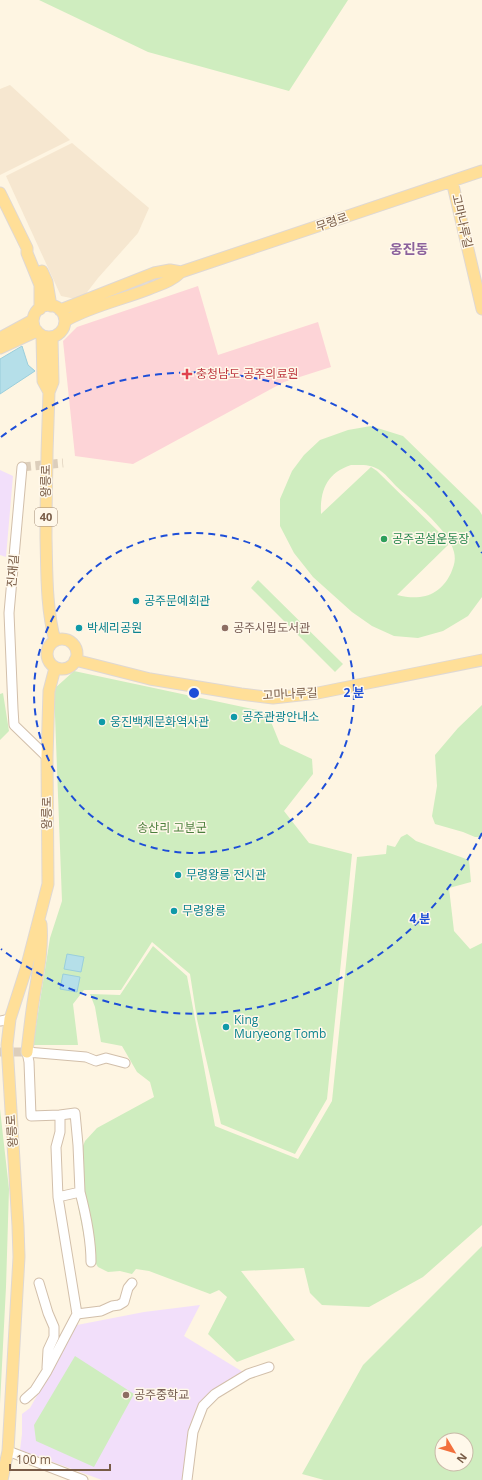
<svg xmlns="http://www.w3.org/2000/svg" width="482" height="1480" viewBox="0 0 482 1480" font-family="'Open Sans','Noto Sans KR',sans-serif">
<rect width="100%" height="100%" fill="#fef5e2"/>
<!-- residential -->
<path fill="#f6e7d0" d="M 10,85 L 70,140 L 0,175 L 0,89 Z
M 72,143 L 149,208 L 138,233 L 98,278 L 81,300 L 61,296 L 6,176 Z"/>
<!-- education -->
<path fill="#f2dffa" d="M 0,470 L 13,476 L 6,557 L 0,555 Z
M 200,1305 L 184,1336 L 243,1372 L 199,1415 L 182,1480 L 102,1480 L 20,1450 L 22,1434 L 22,1414 L 30,1408 L 77,1325 L 144,1312 Z"/>
<!-- medical -->
<path fill="#fdd4d7" d="M 198,286 L 218,355 L 318,322 L 331,367 L 284,382 L 133,464 L 75,456 L 63,341 L 77,327 Z"/>
<!-- green -->
<path fill="#cfedbf" fill-rule="evenodd" d="M 39,0 L 348,0 L 289,91 L 148,52 Z
M 371,426 L 403,436 L 479,510 L 482,515 L 482,597 L 468,616 L 443,631 L 418,638 L 394,636 L 372,626 L 352,612 L 313,577 L 294,553 L 280,526 L 280,499 L 292,471 L 304,455 L 320,440 L 348,430 ZM 351,465 C 360,465 370,464 378,469 C 385,473 391,481 396,486 C 413,502 449,530 454,552 C 456,561 454,565 451,573 C 440,596 421,601 397,595 L 448,545 L 446,539 L 377,471 L 371,467 L 321,514 C 320,490 327,473 351,465 Z
M 258,580 L 343,664 L 335,672 L 251,588 Z
M 74,671 L 267,712 L 280,744 L 312,759 L 313,774 L 284,811 L 309,843 L 352,854 L 327,1099 L 295,1154 L 221,1124 L 197,1019 L 190,974 L 152,942 L 121,990 L 84,990 L 73,1004 L 78,1045 L 33,1045 L 50,938 L 62,901 L 54,689 Z
M 3,693 L 9,731 L 0,740 L 0,694 Z
M 482,705 L 482,837 L 475,837 L 463,832 L 435,824 L 432,816 L 437,786 L 435,755 L 458,728 Z
M 407,834 L 416,841 L 469,860 L 471,882 L 449,888 L 454,931 L 470,949 L 482,943 L 482,1225 L 423,1277 L 369,1307 L 322,1305 L 310,1293 L 304,1268 L 241,1271 L 295,1340 L 237,1362 L 208,1334 L 227,1297 L 219,1290 L 210,1294 L 149,1271 L 136,1269 L 132,1274 L 120,1271 L 108,1272 L 98,1267 L 86,1248 L 75,1190 L 79,1156 L 85,1141 L 97,1128 L 154,1097 L 150,1082 L 137,1072 L 122,1046 L 101,1042 L 95,1007 L 90,994 L 120,995 L 153,946 L 187,976 L 215,1126 L 298,1159 L 332,1101 L 357,857 L 386,854 L 387,845 L 395,847 L 401,837 Z
M 0,1109 L 9,1189 L 6,1287 L 0,1404 Z
M 482,1246 L 482,1480 L 324,1480 L 302,1474 L 363,1365 ZM 442,1440 L 466,1440 L 466,1464 L 442,1464 Z
M 75,1356 L 134,1394 L 94,1467 L 36,1441 L 34,1425 Z"/>
<!-- water -->
<path fill="#b5dfe9" stroke="#9acedc" d="M 22,346 L 28,365 L 35,371 L 0,394 L 0,359 Z
M 67,954 L 84,957 L 81,972 L 64,969 Z
M 63,974 L 80,977 L 77,992 L 60,989 Z"/>
<g fill="none" stroke-linecap="round" stroke-linejoin="round">
<!-- minor-tunnel -->
<path stroke="#dccebb" stroke-width="9" stroke-dasharray="9 4.5" stroke-linecap="butt" d="M 22,467 L 63,463
M 0,1052 L 27,1052"/>
<defs>
<path id="minor" d="M 22,467 L 9,613 L 13,709 L 14,725 L 47,757
M 0,1021 L 10,1019
M 80,1192 C 86,1215 91,1239 91,1262
M 58,1197 L 80,1192 L 78,1145 L 75,1113 L 60,1115
M 39,1283 L 48,1313 L 54,1327 L 54,1337 L 48,1350 L 47,1368
M 77,1314 L 101,1311 L 112,1306 L 119,1305 L 124,1302 L 128,1288 L 132,1283
M 25,1399 L 35,1390 L 47,1371 L 77,1314 L 58,1197 L 56,1147 L 60,1132 L 60,1115 L 31,1116 L 29,1062 L 27,1052 L 86,1057 L 96,1061 L 106,1058 L 125,1063
M 8,1451 L 83,1480
M 187,1480 L 193,1432 L 203,1406 L 215,1394 L 248,1374 L 269,1367"/>
<path id="major" d="M 452,181 L 482,309
M 0,193 L 27,248 L 27,253 L 40,285 L 40,309
M 42,271 L 47,282 L 51,306
M33 321a16 16 0 1 1 32 0a16 16 0 1 1-32 0Z
M 60,310 L 154,273 L 170,270 L 181,272
M 65,321 C 91,306 121,300 149,289 C 161,284 172,281 181,272 L 482,171
M 42,336 L 43,381 L 49,392
M 52,337 L 53,382 L 49,392 C 47,441 46,489 46,538 C 47,573 46,607 55,641
M 0,338 L 33,320
M 0,348 L 37,331
M47 654a15 15 0 1 1 30 0a15 15 0 1 1-30 0Z
M 75,660 L 150,679 L 241,694 L 273,698 L 318,693 L 482,660
M 27,1052 C 29,1034 31,1015 34,997 C 38,973 43,949 41,924
M 2,1480 L 8,1451 L 19,1257 L 18,1226 L 7,1045 L 10,1019 L 26,969 L 48,884 L 47,757 L 49,691 L 55,668"/>
</defs>
<!-- minor casing -->
<use href="#minor" stroke="#d2bfaa" stroke-width="11"/>
<!-- major casing -->
<use href="#major" stroke="#dfd8d3" stroke-width="13"/>
<!-- minor -->
<use href="#minor" stroke="#fff" stroke-width="9"/>
<!-- major -->
<use href="#major" stroke="#ffdf98" stroke-width="11"/>
</g>
<!-- distance rings -->
<g fill="none" stroke="#1d4ed8" stroke-width="2" stroke-dasharray="7 5">
<circle cx="194" cy="693" r="160"/>
<path d="M482 833A320 320 0 0 1 1 949M1 437A320 320 0 0 1 482 553"/>
</g>
<!-- markers -->
<path fill="#e0444e" stroke="#fff8ea" stroke-width="1.5" d="M185 368h4v4h4v4h-4v4h-4v-4h-4v-4h4z"/>
<circle fill="#2e9e5b" stroke="#fff8ea" stroke-width="1.5" cx="384" cy="539" r="4"/>
<g fill="#0f9aa8" stroke="#fff8ea" stroke-width="1.5">
<circle cx="136" cy="601" r="4"/>
<circle cx="79" cy="628" r="4"/>
<circle cx="234" cy="717" r="4"/>
<circle cx="102" cy="722" r="4"/>
<circle cx="178" cy="875" r="4"/>
<circle cx="174" cy="911" r="4"/>
<circle cx="226" cy="1027" r="4"/>
</g>
<g fill="#8d6e63" stroke="#fff8ea" stroke-width="1.5">
<circle cx="225" cy="628" r="4"/>
<circle cx="126" cy="1395" r="4"/>
</g>
<g text-anchor="middle" stroke-width="3" stroke-linejoin="round" paint-order="stroke">
<!-- shield labels -->
<rect fill="#fff8ea" stroke="#a08a77" stroke-width="1" x="35" y="508" width="22" height="18" rx="3"/>
<g font-size="11" font-weight="bold" fill="#785b46">
<text x="46" y="521">40</text>
</g>
<!-- street labels -->
<g font-size="12" fill="#785b46" stroke="#fff8ea">
<text transform="translate(462 221) rotate(77)" y="4">고마나루길</text>
<text transform="translate(332 222) rotate(-19)" y="4">무령로</text>
<text transform="translate(46 481) rotate(-90)" y="4">왕릉로</text>
<text transform="translate(13 571) rotate(-85)" y="4">진재길</text>
<text transform="translate(290 694) rotate(-3)" y="4">고마나루길</text>
<text transform="translate(47 813) rotate(-90)" y="4">왕릉로</text>
<text transform="translate(12 1131) rotate(-94)" y="4">왕릉로</text>
</g>
<!-- health labels -->
<g font-size="12" fill="#be3a42" stroke="#fff8ea" text-anchor="start">
<text x="196" y="378">충청남도 공주의료원</text>
</g>
<!-- leisure labels -->
<g font-size="12" fill="#27864d" stroke="#fff8ea" text-anchor="start">
<text x="392" y="543">공주공설운동장</text>
</g>
<!-- culture labels -->
<g font-size="12" fill="#0d838f" stroke="#fff8ea" text-anchor="start">
<text x="144" y="605">공주문예회관</text>
<text x="87" y="632">박세리공원</text>
<text x="242" y="721">공주관광안내소</text>
<text x="110" y="726">웅진백제문화역사관</text>
<text x="186" y="879">무령왕릉 전시관</text>
<text x="182" y="915">무령왕릉</text>
<text x="234" y="1024">King<tspan x="234" dy="14">Muryeong Tomb</tspan></text>
</g>
<!-- education labels -->
<g font-size="12" fill="#785e54" stroke="#fff8ea" text-anchor="start">
<text x="233" y="632">공주시립도서관</text>
<text x="134" y="1399">공주중학교</text>
</g>
<!-- park labels -->
<g font-size="12" fill="#4c7f3d" stroke="#fff8ea">
<text x="172" y="832">송산리 고분군</text>
</g>
<!-- quarter labels -->
<g font-size="14" font-weight="bold" fill="#8b619c" stroke="#fff8ea">
<text x="409" y="254">웅진동</text>
</g>
</g>
<circle cx="194" cy="693" r="6" fill="#1d4ed8" stroke="#fff8ea" stroke-width="2"/>
<g font-size="12" text-anchor="middle" font-weight="bold" fill="#1d4ed8" stroke="#fff8ea" stroke-width="3" stroke-linejoin="round" paint-order="stroke">
<text x="354" y="697">2 분</text>
<text x="420" y="923">4 분</text>
</g>
<!-- north arrow -->
<g transform="translate(454 1452) rotate(128)"><circle r="19" fill="#fff8ea" stroke="#c9b9a8"/>
<path d="M0-3L7 15L0 10L-7 15Z" fill="#f2703d"/>
<text y="-6" font-size="11" font-weight="bold" text-anchor="middle" fill="#785b46">N</text>
</g>
<!-- scale -->
<path d="M10 1464v6h100v-6" fill="none" stroke="#785b46" stroke-width="2"/>
<text x="16" y="1464" font-size="12" fill="#785b46" stroke="#fff8ea" stroke-width="3" paint-order="stroke">100 m</text>
</svg>
